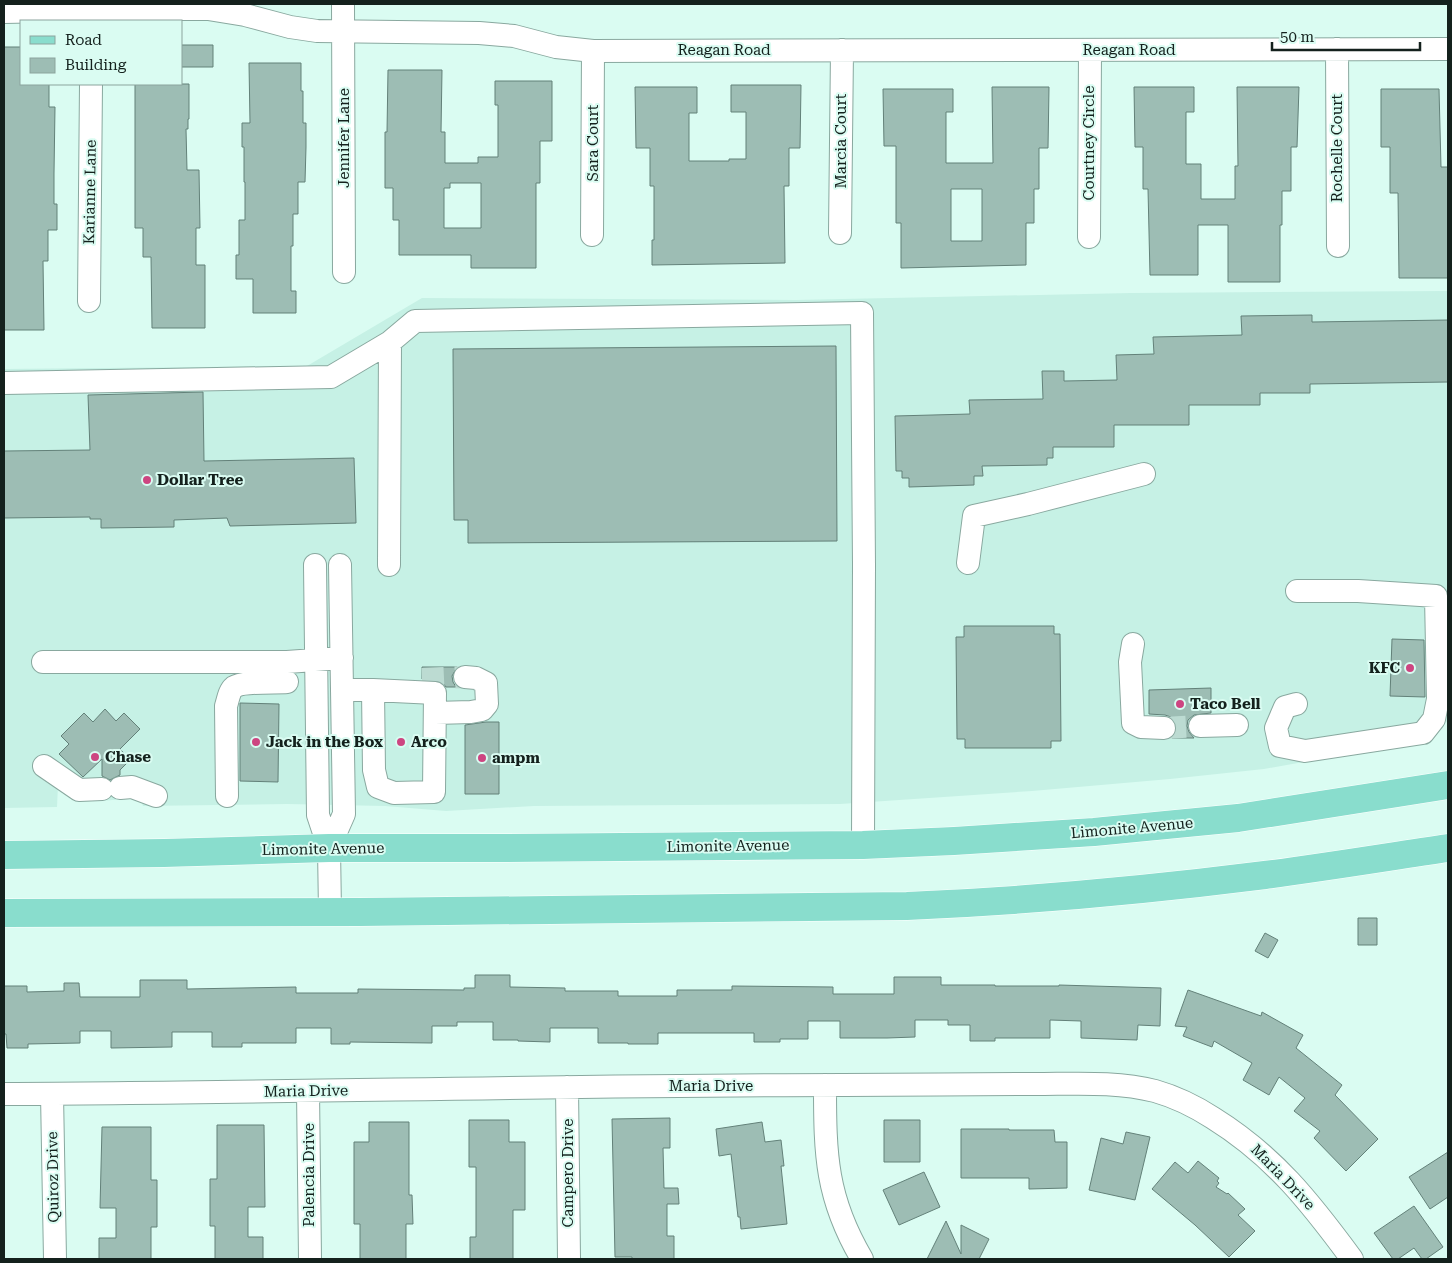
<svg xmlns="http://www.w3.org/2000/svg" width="1452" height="1263" viewBox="0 0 1452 1263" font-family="'Roboto Serif',serif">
<rect width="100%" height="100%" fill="#dafcf2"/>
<!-- built -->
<path fill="#c6f1e5" d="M 1448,291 L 1448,720 L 1433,739 L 1264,769 L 1170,779 L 1032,791 L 840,804 L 534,806 L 446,811 L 385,806 L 287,804 L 143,806 L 140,798 L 99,801 L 98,792 L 58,785 L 57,807 L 4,808 L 4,369 L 307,366 L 422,298 L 796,300 L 1131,293 Z"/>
<!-- building -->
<path fill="#9dbdb4" stroke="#638179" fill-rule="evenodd" d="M 181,45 L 213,45 L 213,67 L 181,67 Z
M 4,47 L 21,47 L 21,84 L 49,84 L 49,107 L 55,107 L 54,173 L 54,204 L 57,204 L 57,230 L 48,230 L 48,261 L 43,261 L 44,330 L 4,330 Z
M 249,63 L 301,63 L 301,91 L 303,91 L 303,123 L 306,123 L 306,147 L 305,182 L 298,182 L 298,214 L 293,214 L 293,246 L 291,246 L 291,291 L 296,291 L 296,313 L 253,313 L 253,279 L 236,279 L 236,255 L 239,255 L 239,220 L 245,220 L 245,182 L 244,182 L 244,147 L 242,147 L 242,123 L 250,123 Z
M 388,70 L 442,70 L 441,132 L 445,132 L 445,163 L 478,163 L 478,157 L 498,157 L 498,105 L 495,105 L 495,81 L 552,81 L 552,141 L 540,141 L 540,183 L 536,183 L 536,268 L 471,268 L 471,255 L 399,255 L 399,220 L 393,220 L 393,188 L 385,188 L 385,132 L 387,132 ZM 450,183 L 481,183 L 481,228 L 444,228 L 444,188 L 450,188 Z
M 135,84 L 189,84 L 189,119 L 188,119 L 188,129 L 186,129 L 187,170 L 199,170 L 200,228 L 196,228 L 196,265 L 205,265 L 205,328 L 152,328 L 151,257 L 143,257 L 143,228 L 135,228 Z
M 731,85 L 801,85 L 800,148 L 789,148 L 789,186 L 784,186 L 785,263 L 652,265 L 652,240 L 654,240 L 654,186 L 650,186 L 650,148 L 636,148 L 635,87 L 697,87 L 697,113 L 689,113 L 689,161 L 729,161 L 729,159 L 746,159 L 746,112 L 731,112 Z
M 992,87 L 1049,87 L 1048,148 L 1039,148 L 1039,189 L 1034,189 L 1034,223 L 1026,223 L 1026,265 L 901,268 L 901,223 L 896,223 L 896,146 L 884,146 L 883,89 L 953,89 L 953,112 L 946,112 L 946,163 L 993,163 ZM 951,189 L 982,189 L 982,241 L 951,241 Z
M 1134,87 L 1194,87 L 1194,112 L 1186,112 L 1186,164 L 1201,164 L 1201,199 L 1235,199 L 1235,166 L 1238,166 L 1237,87 L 1299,87 L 1297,147 L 1291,147 L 1291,191 L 1282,191 L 1282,225 L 1280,225 L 1280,282 L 1228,282 L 1228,225 L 1198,225 L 1198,275 L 1150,275 L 1148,189 L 1143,189 L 1143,147 L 1135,147 Z
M 1381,89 L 1439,89 L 1441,167 L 1448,167 L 1448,278 L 1399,278 L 1398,193 L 1390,193 L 1390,147 L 1381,147 Z
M 1312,315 L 1312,322 L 1448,320 L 1448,382 L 1310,384 L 1310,393 L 1260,393 L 1260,405 L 1189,405 L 1189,425 L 1114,425 L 1114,447 L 1053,447 L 1053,458 L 1047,458 L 1047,465 L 982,466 L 983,476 L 974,476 L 974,485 L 909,487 L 909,478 L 902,478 L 902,471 L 896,471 L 895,416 L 970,414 L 969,400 L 1043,399 L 1042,371 L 1064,371 L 1064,381 L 1117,380 L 1116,355 L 1154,354 L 1153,337 L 1242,335 L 1241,316 Z
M 836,346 L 837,541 L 468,543 L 468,520 L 454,520 L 453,349 Z
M 203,392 L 204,461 L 354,458 L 356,523 L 230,526 L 227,518 L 174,520 L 174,527 L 101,528 L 101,519 L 90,519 L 90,517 L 4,518 L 4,451 L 90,450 L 88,395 Z
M 964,626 L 1054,626 L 1054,634 L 1060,634 L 1061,741 L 1051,741 L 1051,748 L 965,748 L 965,739 L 957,739 L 956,637 L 964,637 Z
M 1392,639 L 1424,640 L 1425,697 L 1390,696 Z
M 422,667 L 457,667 L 452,676 L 453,682 L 456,687 L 446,687 L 442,682 L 436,680 L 422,679 Z
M 1211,688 L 1211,713 L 1194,715 L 1188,720 L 1187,726 L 1189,732 L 1194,738 L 1172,738 L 1175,735 L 1177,728 L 1176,722 L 1171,717 L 1165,715 L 1149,714 L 1149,690 Z
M 240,703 L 279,704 L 278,782 L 240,781 Z
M 105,709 L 116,721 L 124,713 L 140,729 L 120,749 L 130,760 L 120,770 L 120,775 L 110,780 L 102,776 L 102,759 L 83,777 L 59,754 L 69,744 L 61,736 L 84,713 L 93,722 Z
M 486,722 L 499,722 L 499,794 L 465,794 L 465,725 Z
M 1358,918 L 1377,918 L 1377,945 L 1358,945 Z
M 1265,933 L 1278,940 L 1268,958 L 1255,951 Z
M 475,975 L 510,975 L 510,987 L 565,988 L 565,991 L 618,991 L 618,996 L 677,996 L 677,990 L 732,990 L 732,986 L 833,987 L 833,994 L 894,994 L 894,977 L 941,977 L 941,985 L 995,985 L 995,986 L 1059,986 L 1059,985 L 1161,988 L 1160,1026 L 1138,1025 L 1137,1040 L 1081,1038 L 1081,1021 L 1050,1020 L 1050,1038 L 995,1038 L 995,1041 L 970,1041 L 970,1025 L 948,1025 L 948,1020 L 915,1020 L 915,1037 L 887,1038 L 840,1038 L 840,1021 L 808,1021 L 808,1039 L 780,1039 L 780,1042 L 754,1042 L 754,1033 L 658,1033 L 658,1044 L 628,1044 L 628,1043 L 598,1043 L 598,1028 L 550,1028 L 550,1042 L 518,1041 L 518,1040 L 493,1040 L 493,1022 L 457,1022 L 457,1026 L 432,1026 L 432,1043 L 350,1042 L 350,1044 L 331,1044 L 331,1028 L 296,1028 L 296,1043 L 242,1043 L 242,1047 L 212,1047 L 212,1032 L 172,1032 L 172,1047 L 111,1048 L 111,1031 L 80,1031 L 80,1043 L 28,1044 L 28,1048 L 7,1048 L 6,1034 L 4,1034 L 4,986 L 27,986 L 27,992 L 64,991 L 64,983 L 79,983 L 80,997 L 140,997 L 140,980 L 187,980 L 187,989 L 296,987 L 296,993 L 358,993 L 358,989 L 464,990 L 464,988 L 475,988 Z
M 1188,990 L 1261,1016 L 1262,1012 L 1303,1035 L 1296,1048 L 1342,1085 L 1335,1095 L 1378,1139 L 1346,1171 L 1314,1138 L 1320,1131 L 1294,1111 L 1305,1098 L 1279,1077 L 1269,1095 L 1243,1080 L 1252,1063 L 1214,1041 L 1212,1047 L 1183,1036 L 1187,1027 L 1175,1026 Z
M 670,1118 L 670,1148 L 663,1148 L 664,1188 L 678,1188 L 679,1204 L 667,1204 L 667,1236 L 674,1236 L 674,1259 L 632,1259 L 632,1257 L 615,1257 L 612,1119 Z
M 469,1120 L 509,1120 L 509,1142 L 525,1142 L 525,1210 L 513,1210 L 513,1259 L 470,1259 L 470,1237 L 476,1237 L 476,1167 L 469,1167 Z
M 884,1120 L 920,1120 L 920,1162 L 884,1162 Z
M 369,1122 L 409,1122 L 409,1195 L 412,1195 L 413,1224 L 406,1224 L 406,1259 L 360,1259 L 360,1224 L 354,1224 L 354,1142 L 369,1142 Z
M 762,1122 L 765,1142 L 781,1140 L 784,1166 L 781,1166 L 787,1224 L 741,1229 L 740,1217 L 738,1217 L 731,1154 L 719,1156 L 716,1129 Z
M 217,1125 L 264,1125 L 265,1207 L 248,1207 L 248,1237 L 263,1237 L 263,1259 L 215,1259 L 215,1226 L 210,1226 L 210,1179 L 217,1179 Z
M 102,1127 L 151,1127 L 151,1180 L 157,1180 L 157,1227 L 151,1227 L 151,1259 L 99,1259 L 99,1238 L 116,1238 L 116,1208 L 100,1208 Z
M 961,1129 L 1009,1129 L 1009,1130 L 1054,1130 L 1055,1142 L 1067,1142 L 1067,1188 L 1029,1189 L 1029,1178 L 961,1178 Z
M 1126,1132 L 1150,1137 L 1135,1200 L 1089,1190 L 1101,1138 L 1123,1144 Z
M 1448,1152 L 1448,1197 L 1430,1209 L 1409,1177 Z
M 1198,1161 L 1219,1178 L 1217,1181 L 1219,1183 L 1216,1187 L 1227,1194 L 1228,1193 L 1245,1209 L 1238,1215 L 1255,1231 L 1229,1257 L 1195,1225 L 1152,1189 L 1175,1162 L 1188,1173 Z
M 924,1172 L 940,1207 L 899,1225 L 883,1190 Z
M 1414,1206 L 1443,1247 L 1426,1259 L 1422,1259 L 1414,1248 L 1398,1259 L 1393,1259 L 1374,1233 Z
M 946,1221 L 961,1254 L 961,1225 L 989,1239 L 979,1259 L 927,1259 Z"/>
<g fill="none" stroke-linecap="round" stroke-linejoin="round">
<!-- minor-tunnel -->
<path stroke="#bcdbd2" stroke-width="22" stroke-dasharray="22 11" stroke-linecap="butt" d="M 422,679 L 465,677
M 1164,728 L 1200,726"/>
<defs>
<path id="minor" d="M 343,4 L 344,272
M 4,12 L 154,9 L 208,9 L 245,15 L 290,27 L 317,31 L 479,33 L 514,36 L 556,47 L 593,51 L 1448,49
M 1337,49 L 1338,246
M 840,233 L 842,50
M 592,235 L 593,51
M 1089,237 L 1090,50
M 89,301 L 91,84
M 4,383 L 331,377 L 390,342
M 968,563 L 974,516 L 1028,504 L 1144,474
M 315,565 L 318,815 L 329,848 L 330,912
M 389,565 L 390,342 L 415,321 L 862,313 L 864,565 L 863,845
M 1133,644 L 1130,662 L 1133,723 L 1141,727 L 1164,728
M 43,662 L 287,662 L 342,658
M 342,690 L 373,690 L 374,770 L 378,787 L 394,793 L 434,792 L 435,693 L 373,690
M 1296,704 L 1285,707 L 1276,728 L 1280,746 L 1305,751 L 1423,733 L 1434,719 L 1438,699 L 1436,596 L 1358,591 L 1297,591
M 435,713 L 471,712 L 482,710 L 487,704 L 486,683 L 476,678 L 465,677
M 1200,726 L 1237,725
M 44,766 L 79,790 L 102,789
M 120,788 L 132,787 L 156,796
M 227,796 L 226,706 C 228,700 229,691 234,687 C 243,681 276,683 287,682
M 329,848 L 344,814 L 340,565
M 825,1085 C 825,1155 826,1198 862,1259
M 567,1087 L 569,1259
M 308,1091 L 310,1259
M 4,1094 C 284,1093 563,1085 843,1085 C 907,1085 971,1084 1035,1084 C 1074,1084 1117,1081 1155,1091 C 1176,1097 1196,1107 1213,1118 C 1274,1156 1310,1202 1352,1259
M 52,1094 L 55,1259"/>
<path id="major" d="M 4,855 L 164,853 L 329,848 L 499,848 L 863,845 L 954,841 L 1094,832 L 1238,818 L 1448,785
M 4,913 L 360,912 L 907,906 C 1026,901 1146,890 1265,875 C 1326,867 1387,857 1448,848"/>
</defs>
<!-- minor casing -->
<use href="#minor" stroke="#89a89f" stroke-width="24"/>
<!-- major casing -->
<use href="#major" stroke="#fff" stroke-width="29"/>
<!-- minor -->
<use href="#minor" stroke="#fff" stroke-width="22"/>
<!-- major -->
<use href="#major" stroke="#89ddcd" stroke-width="28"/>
</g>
<!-- markers -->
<g fill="#cd4581" stroke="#dafcf2" stroke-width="2">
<circle cx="147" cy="480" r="5"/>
<circle cx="1410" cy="668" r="5"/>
<circle cx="1180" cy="704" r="5"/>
<circle cx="256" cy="742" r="5"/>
<circle cx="401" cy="742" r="5"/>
<circle cx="95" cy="757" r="5"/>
<circle cx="482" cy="758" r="5"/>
</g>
<g text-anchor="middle" stroke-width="4" stroke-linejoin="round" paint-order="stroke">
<!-- street labels -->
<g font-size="15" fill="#14211d" stroke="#dafcf2">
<text x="724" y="55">Reagan Road</text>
<text x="1129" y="55">Reagan Road</text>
<text transform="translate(344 138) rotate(-90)" y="5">Jennifer Lane</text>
<text transform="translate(841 141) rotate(-90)" y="5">Marcia Court</text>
<text transform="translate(593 143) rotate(-90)" y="5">Sara Court</text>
<text transform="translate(1089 143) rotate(-90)" y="5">Courtney Circle</text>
<text transform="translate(1337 148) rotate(-90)" y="5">Rochelle Court</text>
<text transform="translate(90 192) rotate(-89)" y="5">Karianne Lane</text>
<text transform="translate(1132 828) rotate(-5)" y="5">Limonite Avenue</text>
<text transform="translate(728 846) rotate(-1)" y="5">Limonite Avenue</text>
<text transform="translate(323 849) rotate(-1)" y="5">Limonite Avenue</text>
<text x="711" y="1091">Maria Drive</text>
<text transform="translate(306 1091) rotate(-1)" y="5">Maria Drive</text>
<text transform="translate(568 1173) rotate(-90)" y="5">Campero Drive</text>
<text transform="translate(309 1175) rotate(-90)" y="5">Palencia Drive</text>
<text transform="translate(53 1177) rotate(-91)" y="5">Quiroz Drive</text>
<text transform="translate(1283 1177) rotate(46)" y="5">Maria Drive</text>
</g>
<!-- poi labels -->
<g font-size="15" font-weight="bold" fill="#14211d" stroke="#dafcf2" text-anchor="start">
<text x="157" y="485">Dollar Tree</text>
<text x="1400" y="673" text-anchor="end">KFC</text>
<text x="1190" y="709">Taco Bell</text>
<text x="266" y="747">Jack in the Box</text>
<text x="411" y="747">Arco</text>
<text x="105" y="762">Chase</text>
<text x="492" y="763">ampm</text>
</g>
</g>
<!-- border -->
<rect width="1452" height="1263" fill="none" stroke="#14211d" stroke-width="10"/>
<!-- legend -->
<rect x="20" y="20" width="162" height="65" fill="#dafcf2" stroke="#8ba49d"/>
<rect x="30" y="36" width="25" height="8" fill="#89ddcd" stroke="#8ba49d"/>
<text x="65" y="45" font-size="15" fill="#14211d">Road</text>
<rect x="30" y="58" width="25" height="15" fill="#9dbdb4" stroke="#8ba49d"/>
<text x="65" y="70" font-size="15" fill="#14211d">Building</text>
<!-- scale -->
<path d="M1272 42v8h148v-8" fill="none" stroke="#14211d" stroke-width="2.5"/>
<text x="1280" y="42" font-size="15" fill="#14211d" stroke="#dafcf2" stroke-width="4" paint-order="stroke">50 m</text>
</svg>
